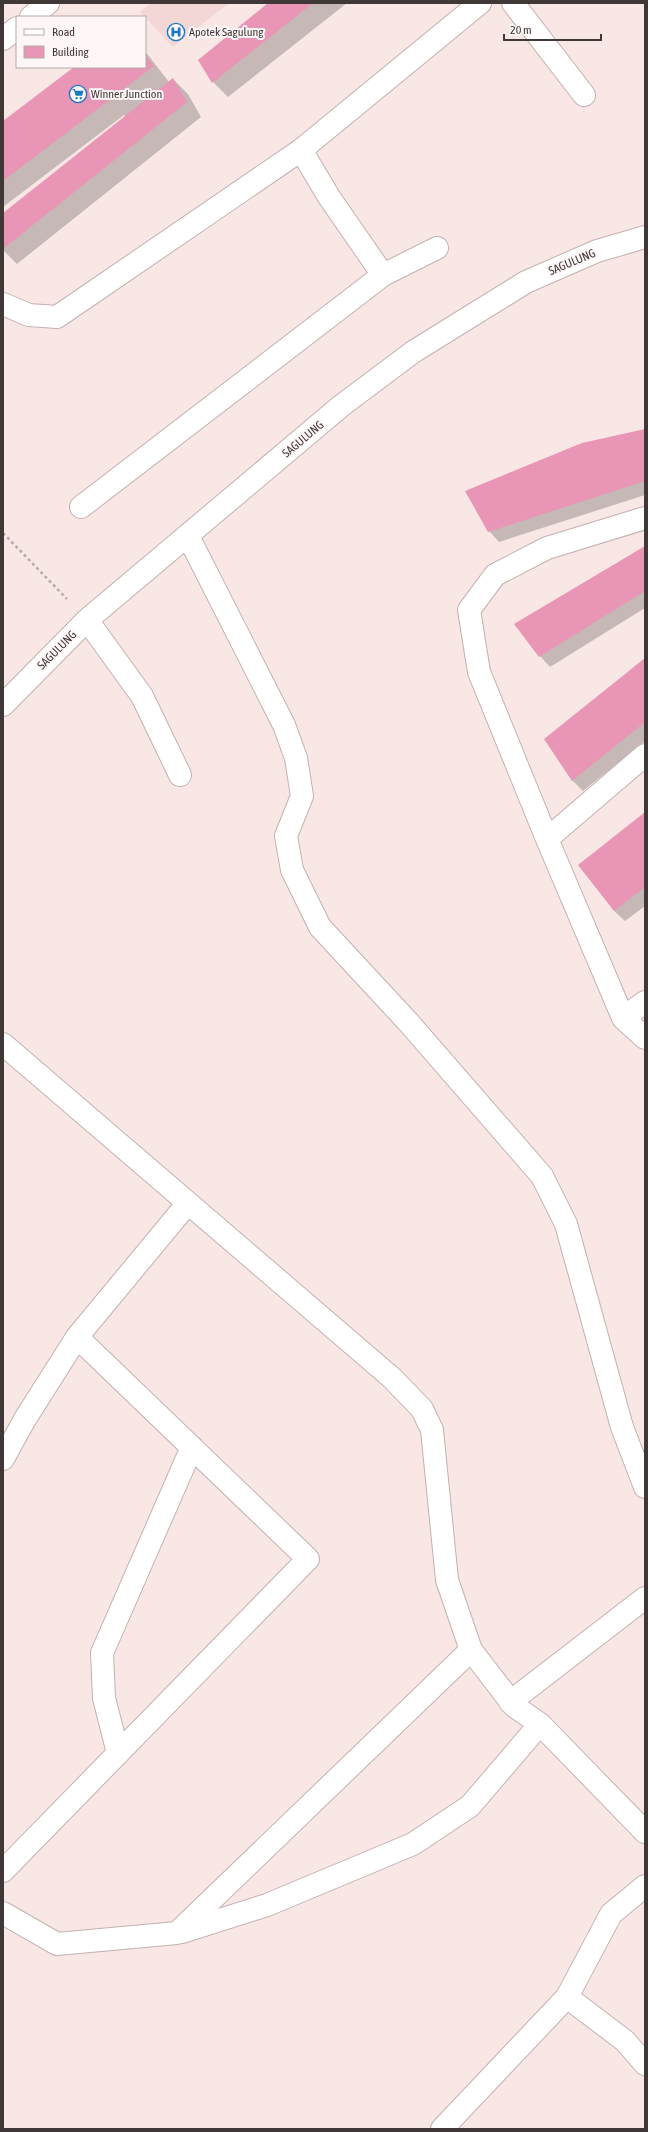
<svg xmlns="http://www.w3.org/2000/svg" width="648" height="2132" viewBox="0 0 648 2132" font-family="'Asap Condensed',sans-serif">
<rect width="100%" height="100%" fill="#f9e7e6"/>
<!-- built -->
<path fill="#f2d7d6" d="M 151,3 L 229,3 L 173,47 L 140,12 Z"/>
<!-- shadow -->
<path fill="#0003" d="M 269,3 L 347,3 L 228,97 L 213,82 Z
M 145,51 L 169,82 L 173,79 L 188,94 L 201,117 L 17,264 L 3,250 L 3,214 L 125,117 L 124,115 L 3,207 L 3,122 L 76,67 L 145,67 Z
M 645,430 L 645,495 L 499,542 L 489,531 Z
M 645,547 L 645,608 L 550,667 L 540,656 Z
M 645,660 L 645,741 L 583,791 L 572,780 Z
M 645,813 L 645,906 L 625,921 L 614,911 Z"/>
<!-- building -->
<path fill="#e995b6" d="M 268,3 L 313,3 L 212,83 L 198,60 Z
M 145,54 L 154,66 L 3,181 L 3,121 L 74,67 L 145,67 Z
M 173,78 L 187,102 L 3,249 L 3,213 Z
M 645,429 L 645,481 L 488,532 L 465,491 L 582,443 Z
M 645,546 L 645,591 L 539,657 L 514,624 Z
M 645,658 L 645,722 L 572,781 L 544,739 Z
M 645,812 L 645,887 L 614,911 L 578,865 Z"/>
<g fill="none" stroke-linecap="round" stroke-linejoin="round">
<defs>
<path id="minor" d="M 513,3 L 584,95
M 31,17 L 48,3
M 3,39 L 17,28
M 301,150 L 329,197 L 383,275
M 3,304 L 29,315 L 57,317 L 301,150 L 480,3
M 81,507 L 383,275 L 437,248
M 645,518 L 547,548 L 495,575 L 469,610 L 479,672 L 547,839 L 623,1018 L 645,1038
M 188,536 L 284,725 L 296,758 L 302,796 L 286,836 L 292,870 L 320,927 L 409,1023 L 542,1176 L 566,1224 L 622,1427 L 645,1487
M 87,620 L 142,696 L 180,775
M 3,705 L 87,620 L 341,406 L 413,352 L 526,282 L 597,251 L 645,237
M 547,839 L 645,755
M 623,1018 L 645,1002
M 3,1044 L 392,1378 L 422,1409 L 432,1430 L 447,1580 L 471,1650 L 514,1706 L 540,1724 L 645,1832
M 3,1459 L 25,1419 L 77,1337 L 188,1203
M 510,1702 L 645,1598
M 118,1753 L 104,1698 L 102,1653 L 192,1447
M 3,1871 L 308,1559 L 77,1337
M 3,1913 L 57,1944 L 177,1933 L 471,1650
M 182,1932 L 267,1905 L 413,1844 L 470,1806 L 540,1724
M 567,1997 L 625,2041 L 645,2064
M 442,2129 L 567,1997 L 611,1914 L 645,1886"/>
</defs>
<!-- minor casing -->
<use href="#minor" stroke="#c2b1b0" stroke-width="24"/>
<!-- path -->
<path stroke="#b8aaa9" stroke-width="2.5" stroke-dasharray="3 3" stroke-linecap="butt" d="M 3,533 L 67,599"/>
<!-- minor -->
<use href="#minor" stroke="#fff" stroke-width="22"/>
</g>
<!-- icons -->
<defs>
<symbol id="hospital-ring" viewBox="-11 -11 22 22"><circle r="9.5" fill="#fff7f7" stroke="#1a79c5" stroke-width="1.5"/><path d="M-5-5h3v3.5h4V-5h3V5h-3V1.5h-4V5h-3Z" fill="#1a79c5"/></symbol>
<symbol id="supermarket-ring" viewBox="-11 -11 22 22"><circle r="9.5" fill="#fff7f7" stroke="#1a79c5" stroke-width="1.5"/><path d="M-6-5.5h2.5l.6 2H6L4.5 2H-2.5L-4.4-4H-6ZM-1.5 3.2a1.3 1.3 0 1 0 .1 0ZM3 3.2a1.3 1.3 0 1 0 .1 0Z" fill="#1a79c5"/></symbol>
</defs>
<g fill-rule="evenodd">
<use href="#hospital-ring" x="166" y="22" width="20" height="20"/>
<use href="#supermarket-ring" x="68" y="84" width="20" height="20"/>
</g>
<g text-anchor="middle" stroke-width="4" stroke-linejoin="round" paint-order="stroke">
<!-- poi labels -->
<g font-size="12" fill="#3f3837" stroke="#fff7f7" text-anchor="start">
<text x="189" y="36">Apotek Sagulung</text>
<text x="91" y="98">Winner Junction</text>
</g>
<!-- street labels -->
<g font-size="12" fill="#3f3837" stroke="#fff7f7">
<text transform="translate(572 262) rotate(-23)" y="4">SAGULUNG</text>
<text transform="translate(303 439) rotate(-40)" y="4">SAGULUNG</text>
<text transform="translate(57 650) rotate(-45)" y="4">SAGULUNG</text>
</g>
</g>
<!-- border -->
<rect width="648" height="2132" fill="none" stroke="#3f3837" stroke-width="8"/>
<!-- legend -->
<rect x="16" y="16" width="130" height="52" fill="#fff7f7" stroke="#b2abaa"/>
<rect x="24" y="29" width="20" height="6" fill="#ffffff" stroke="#b2abaa"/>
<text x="52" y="36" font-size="12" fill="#3f3837">Road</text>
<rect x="24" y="46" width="20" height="12" fill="#e995b6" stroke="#b2abaa"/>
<text x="52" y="56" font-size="12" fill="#3f3837">Building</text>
<!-- scale -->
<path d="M504 34v6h97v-6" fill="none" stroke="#3f3837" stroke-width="2"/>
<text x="510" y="34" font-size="12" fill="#3f3837" stroke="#fff7f7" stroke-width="3" paint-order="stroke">20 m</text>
</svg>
